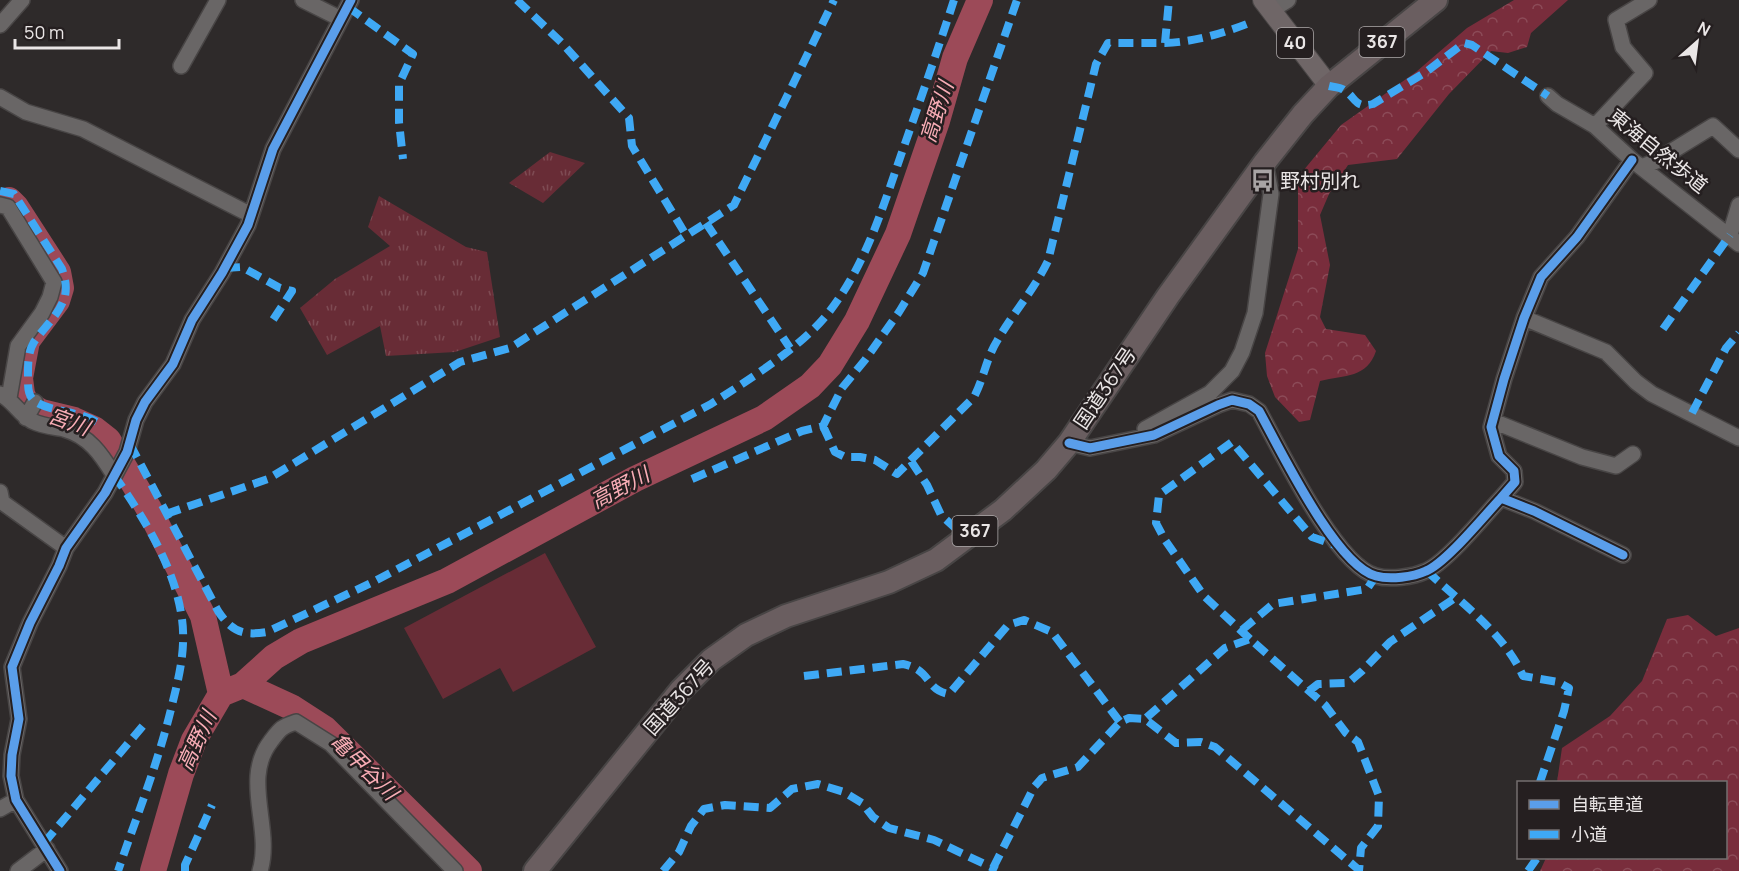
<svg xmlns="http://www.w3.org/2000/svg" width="1739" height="871" viewBox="0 0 1739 871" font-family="Manrope,'Noto Sans JP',sans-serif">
<defs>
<pattern id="grass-tufts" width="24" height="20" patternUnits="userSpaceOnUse" patternTransform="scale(1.5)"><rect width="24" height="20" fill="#682c36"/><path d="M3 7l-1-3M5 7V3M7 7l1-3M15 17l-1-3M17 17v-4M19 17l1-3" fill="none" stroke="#7e4b53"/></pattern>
<pattern id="forest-crowns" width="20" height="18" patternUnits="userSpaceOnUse" patternTransform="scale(1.5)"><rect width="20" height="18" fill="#792d3c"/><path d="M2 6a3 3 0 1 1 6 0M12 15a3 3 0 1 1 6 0" fill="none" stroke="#8c4b58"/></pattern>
</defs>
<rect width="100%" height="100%" fill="#2e2a2a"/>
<!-- grass -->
<path fill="url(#grass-tufts)" d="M 550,152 L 585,163 L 543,203 L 509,183 Z
M 379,196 L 466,247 L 487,252 L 500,337 L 455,352 L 386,356 L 380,326 L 327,355 L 300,308 L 335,279 L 390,246 L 368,227 Z"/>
<!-- forest -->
<path fill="url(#forest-crowns)" d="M 1514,0 L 1568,0 L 1531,33 L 1527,47 L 1508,53 L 1491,51 L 1449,94 L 1397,159 L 1348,165 L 1329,194 L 1320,215 L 1330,265 L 1320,317 L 1326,329 L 1365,335 L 1376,351 C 1367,378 1345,375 1320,381 L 1310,420 L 1299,422 L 1275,397 L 1267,376 L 1265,353 L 1298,249 L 1298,177 L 1341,125 L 1416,72 L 1467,28 Z
M 1688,615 L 1716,636 L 1739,628 L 1739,871 L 1540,871 L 1546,858 L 1726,858 L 1726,782 L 1557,782 L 1562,748 L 1610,716 L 1642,681 L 1667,619 Z"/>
<!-- park -->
<path fill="#682c36" d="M 545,553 L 596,647 L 513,692 L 500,668 L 443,699 L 404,628 Z"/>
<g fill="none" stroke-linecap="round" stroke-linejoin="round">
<!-- river -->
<path stroke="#9c4a58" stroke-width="26" d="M 9,200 L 16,207 L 58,272 L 61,288 L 57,301 L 27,341 L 20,378 L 22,394 L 26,403 L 41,412 L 74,420 L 94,429 L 108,440 L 149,509 L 203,616 L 221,694
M 243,685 L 291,707 L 325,729 L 469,871
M 153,871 L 181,774 L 194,740 L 221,694 L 243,685 L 274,657 L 301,641 L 447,581 L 635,479 L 764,418 L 810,386 L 830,365 L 857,321 L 898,234 L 937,121 L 955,58 L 980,0"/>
<defs>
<path id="minor" d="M 303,0 L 341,19
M 1270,11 L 1288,0
M 0,25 L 22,0
M 181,66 L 218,0
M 1548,96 L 1557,104 L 1595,126 L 1632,160 L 1739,244
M 0,97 L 26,112 L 83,129 L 251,215
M 1595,126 L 1645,73 L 1623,47 L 1616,20 L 1649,0
M 1642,167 L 1656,161 L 1713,126 L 1739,150
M 0,205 L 8,207 L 54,282 L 50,297 L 42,313 L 18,346 L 9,398
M 1730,235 L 1739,205
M 1524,318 L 1606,352 L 1636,382 L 1652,394 L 1739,438
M 0,394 C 13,400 19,414 32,421 C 42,426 53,427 64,429 C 89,436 101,454 114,475
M 26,418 L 35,402
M 1493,421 L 1582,457 L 1616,466 L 1633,454
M 1145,429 L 1210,393 L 1232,371 L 1242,352 L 1255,313 L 1271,194 L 1265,162
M 1069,443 L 1090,448 L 1154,435 L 1218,405 L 1232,400 L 1249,404 L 1259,411 C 1280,449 1336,566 1376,576 C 1390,580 1413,577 1426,571 C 1446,563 1484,516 1501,498 L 1534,511 L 1623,555
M 0,492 L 2,502 L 66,548
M 1501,498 L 1515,482 L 1514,471 L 1499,456 L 1491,427 L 1504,379 L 1524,318 L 1541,277 L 1577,237 L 1632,160
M 0,809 L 16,800
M 18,871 L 47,849
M 60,871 L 16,800 L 11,776 L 12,755 L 19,719 L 12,667 L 30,623 L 59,566 L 66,548 L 105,493 L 127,452 L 136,420 L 145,402 L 173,364 L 192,320 L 222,273 L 248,225 L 273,149 L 351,0
M 260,871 C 273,828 241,779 271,741 C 280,729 281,727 296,722 L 331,744 L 455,871"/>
<path id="major" d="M 1263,0 L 1329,86"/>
<path id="highway" d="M 535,871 L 681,690 L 711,660 L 746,635 L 786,616 L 889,582 L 936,560 L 1003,510 L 1046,470 L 1069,443 L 1168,296 L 1265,162 L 1303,114 L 1329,86 L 1436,0"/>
</defs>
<!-- minor casing -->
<use href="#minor" stroke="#484545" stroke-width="18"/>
<!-- major casing -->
<use href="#major" stroke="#484545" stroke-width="22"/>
<!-- highway casing -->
<use href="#highway" stroke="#484545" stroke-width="26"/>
<!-- minor -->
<use href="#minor" stroke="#696666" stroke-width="15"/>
<!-- major -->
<use href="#major" stroke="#6f6667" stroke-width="20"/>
<!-- highway -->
<use href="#highway" stroke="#6a5e60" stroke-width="22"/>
<!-- quiet -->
<path stroke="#3fa9f5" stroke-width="8" stroke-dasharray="15 8" stroke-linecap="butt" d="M 517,0 L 562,43 L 629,118 L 632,146 L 686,235
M 348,7 L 413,54 L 399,84 L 399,122 L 403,159
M 1165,43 C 1195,42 1224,33 1252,22
M 1329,86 C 1333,87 1340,87 1344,90 C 1356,97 1354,109 1373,104 L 1426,72 L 1464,43 L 1472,45 L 1548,96
M 0,191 L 14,194 L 62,269 C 65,278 67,286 65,296 C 60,314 44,327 34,342 C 27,353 28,369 28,382 C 28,390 29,398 36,402 C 52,412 78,411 97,422
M 706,223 L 790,348
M 225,268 L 242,267 L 280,288 L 292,291 L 269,326
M 1663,329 L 1730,235
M 1692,413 L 1726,348 L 1739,333
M 823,426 L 835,452 L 845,457 L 860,457 L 875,460 L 897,474 L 974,397 C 984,378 986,359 997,341 C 1013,313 1034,290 1048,261 L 1096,64 L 1108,43 L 1165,43 L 1169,0
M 130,444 L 218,611 C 232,632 243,636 267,632 L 371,583 L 711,404 C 748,380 802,347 829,312 C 865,266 882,210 901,155 C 919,104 937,52 954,0
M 911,461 L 927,485 L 941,515 L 966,538
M 114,475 C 144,518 175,567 182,619 C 186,649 179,677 172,705 C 158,764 137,815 118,871
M 692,479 L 802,431 L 823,426 L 842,388 L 865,360 L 899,312 L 923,273 L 1017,0
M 166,514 L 268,479 L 460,362 L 510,348 L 734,205 L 834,0
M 1427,571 C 1460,602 1504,633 1523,676 L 1558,682 L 1569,688 L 1564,711 L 1540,782
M 1242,630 L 1273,604 L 1367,589 L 1376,576
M 1250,639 L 1204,596 L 1165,540 L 1156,523 L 1159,495 L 1232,442 L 1312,537 L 1338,546
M 804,676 L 903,664 C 932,670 925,690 949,694 L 1008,625 L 1024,620 L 1052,632 L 1120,722 L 1129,718 L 1145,719 L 1176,743 L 1201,742 L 1215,747 L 1359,870
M 1309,691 L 1318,684 L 1348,683 L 1362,671 L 1390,642 L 1455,598
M 44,843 L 147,721
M 993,868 L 1034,787 L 1042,778 L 1078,767 L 1120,722 L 1129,718 L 1145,719 L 1225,648 L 1250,639 L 1325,705 L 1346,733 L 1358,742 L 1379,796 L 1378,826 L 1361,848 L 1359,871
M 185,871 L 185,865 L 212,805
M 663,871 L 679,852 L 691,826 L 704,809 L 725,805 L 770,808 L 792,789 L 818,784 L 844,792 L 862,803 L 873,817 L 889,828 L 934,840 L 997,870
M 1528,871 L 1537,858"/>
<defs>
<path id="cycleway" d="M 1069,443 L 1090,448 L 1154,435 L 1218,405 L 1232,400 L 1249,404 L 1259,411 C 1280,449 1336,566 1376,576 C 1390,580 1413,577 1426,571 C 1446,563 1484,516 1501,498 L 1534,511 L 1623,555
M 1501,498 L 1515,482 L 1514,471 L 1499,456 L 1491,427 L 1504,379 L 1524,318 L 1541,277 L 1577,237 L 1632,160
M 60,871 L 16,800 L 11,776 L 12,755 L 19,719 L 12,667 L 30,623 L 59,566 L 66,548 L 105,493 L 127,452 L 136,420 L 145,402 L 173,364 L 192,320 L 222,273 L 248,225 L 273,149 L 351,0"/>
</defs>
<!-- cycleway casing -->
<use href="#cycleway" stroke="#251f20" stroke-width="13"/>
<!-- cycleway -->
<use href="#cycleway" stroke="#5a9eea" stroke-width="9"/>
</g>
<!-- icons -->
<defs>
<symbol id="bus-bare" viewBox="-9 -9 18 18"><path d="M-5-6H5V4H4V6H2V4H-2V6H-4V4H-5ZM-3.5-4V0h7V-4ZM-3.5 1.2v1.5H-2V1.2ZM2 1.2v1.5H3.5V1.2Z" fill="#a8a4a4" stroke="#251f20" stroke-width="2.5" paint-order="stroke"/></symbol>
</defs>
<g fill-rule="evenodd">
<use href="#bus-bare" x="1246" y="164" width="33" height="33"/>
</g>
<g text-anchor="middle" stroke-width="5" stroke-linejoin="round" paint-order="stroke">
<!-- shield labels -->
<g fill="#251f20" stroke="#afaaab" stroke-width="1.5">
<rect x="1359.5" y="27" width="45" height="30" rx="4.5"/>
<rect x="1277" y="28" width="36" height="30" rx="4.5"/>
<rect x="952.5" y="516" width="45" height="30" rx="4.5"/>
</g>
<g font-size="18" font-weight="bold" fill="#eae6e6">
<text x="1382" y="48">367</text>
<text x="1295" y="49">40</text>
<text x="975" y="537">367</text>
</g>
<!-- street labels -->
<g font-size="20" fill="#eae6e6" stroke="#251f20">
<text transform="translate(1658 151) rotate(39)" y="7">東海自然歩道</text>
<text transform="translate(1105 388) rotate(-56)" y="7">国道367号</text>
<text transform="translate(679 697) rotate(-48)" y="7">国道367号</text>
</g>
<!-- poi labels -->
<g font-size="20" fill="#eae6e6" stroke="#251f20" text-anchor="start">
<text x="1280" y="188">野村別れ</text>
</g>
<!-- water labels -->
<g font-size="21" font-style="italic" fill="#f9adb6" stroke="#251f20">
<text transform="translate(937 112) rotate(-72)" y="7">高野川</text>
<text transform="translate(69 422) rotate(20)" y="7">宮川</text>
<text transform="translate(620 488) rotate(-28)" y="7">高野川</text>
<text transform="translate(197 741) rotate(-65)" y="7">高野川</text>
<text transform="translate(364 767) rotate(45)" y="7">亀甲谷川</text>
</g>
</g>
<!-- legend -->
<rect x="1517" y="781" width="210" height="78" fill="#251f20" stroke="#746f6f" stroke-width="1.5"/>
<rect x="1529" y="800" width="30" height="9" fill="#5a9eea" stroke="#746f6f" stroke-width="1.5"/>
<text x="1571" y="811" font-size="18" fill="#eae6e6">自転車道</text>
<rect x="1529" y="830" width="30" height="9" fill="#3fa9f5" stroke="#746f6f" stroke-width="1.5"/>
<text x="1571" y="841" font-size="18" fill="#eae6e6">小道</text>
<!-- north arrow -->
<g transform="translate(1697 42) rotate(28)" stroke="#251f20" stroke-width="4.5" paint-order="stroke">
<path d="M0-4.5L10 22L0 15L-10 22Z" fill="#eae6e6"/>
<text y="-9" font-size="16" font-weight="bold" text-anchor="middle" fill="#eae6e6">N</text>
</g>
<!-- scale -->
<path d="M15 39v9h104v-9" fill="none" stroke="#eae6e6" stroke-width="3"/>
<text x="24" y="39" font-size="18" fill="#eae6e6" stroke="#251f20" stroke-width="4.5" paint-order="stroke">50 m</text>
</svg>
